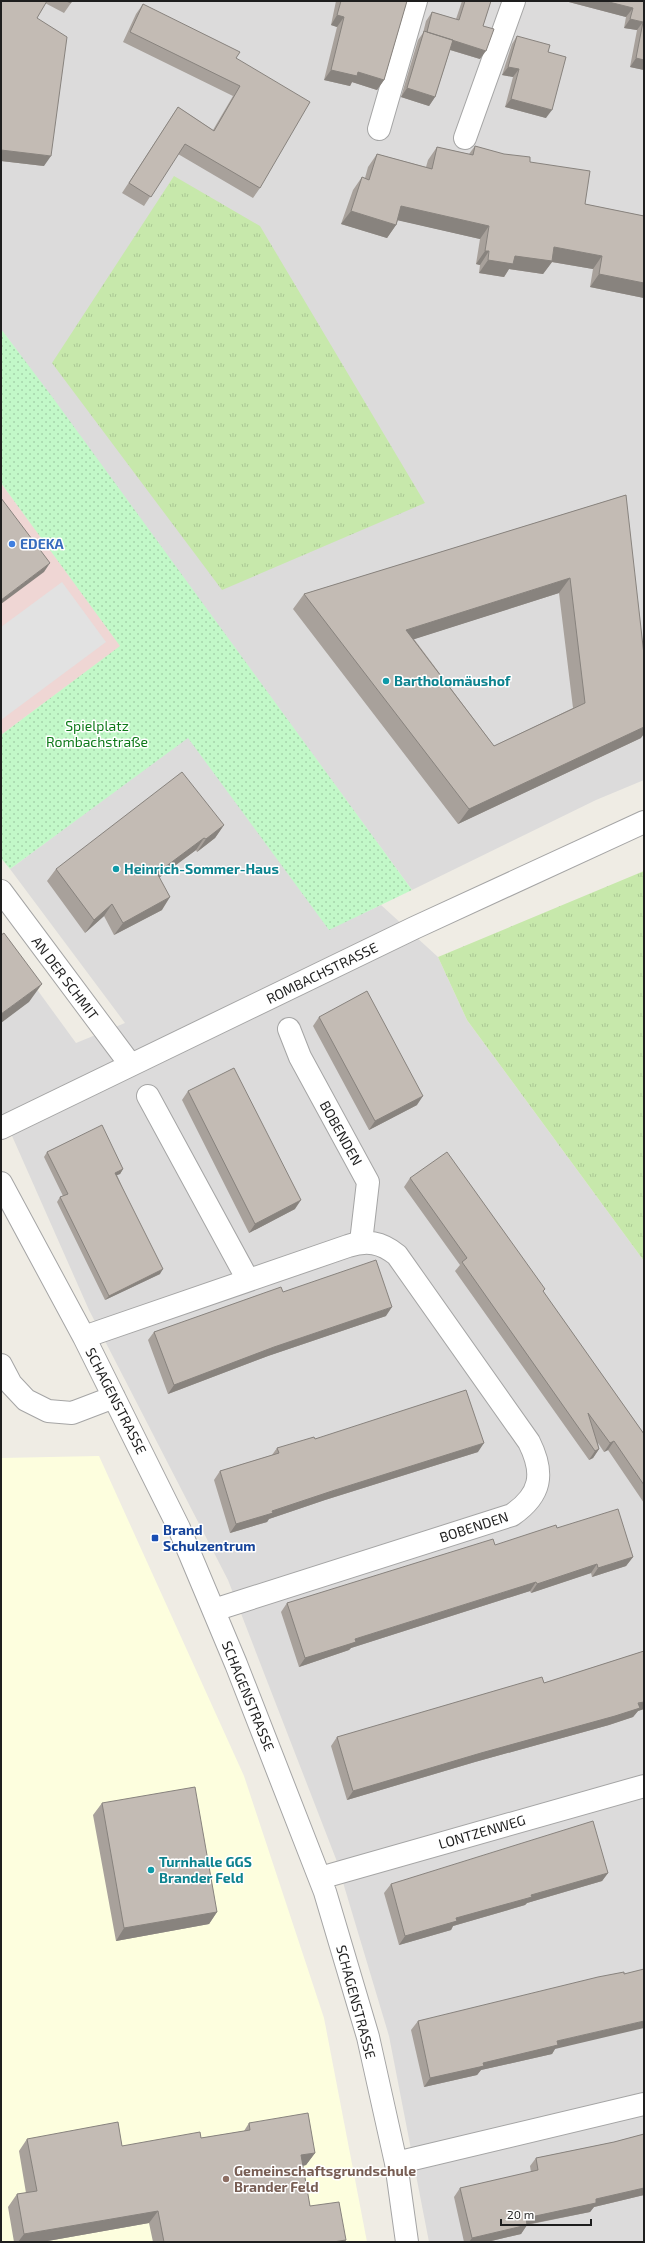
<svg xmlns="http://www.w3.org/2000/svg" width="645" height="2243" viewBox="0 0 645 2243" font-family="'Exo 2',sans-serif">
<defs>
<pattern id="grass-tufts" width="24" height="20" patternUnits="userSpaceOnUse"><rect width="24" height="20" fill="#c7e8ab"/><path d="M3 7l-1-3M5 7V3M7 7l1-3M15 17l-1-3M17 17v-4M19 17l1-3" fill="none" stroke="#aac793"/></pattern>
<pattern id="park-dots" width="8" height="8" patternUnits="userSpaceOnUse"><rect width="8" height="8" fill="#c2f8c8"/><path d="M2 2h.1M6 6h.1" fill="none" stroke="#a6d4ab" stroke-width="1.8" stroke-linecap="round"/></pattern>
</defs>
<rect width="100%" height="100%" fill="#efece4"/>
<!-- residential -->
<path fill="#dcdbdb" d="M 1,1 L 644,1 L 644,780 L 596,800 L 412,890 L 1,329 Z
M 188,737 L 329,929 L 381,905 L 438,957 L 467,1020 L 644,1261 L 644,2242 L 429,2242 L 389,2036 L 336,1859 L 228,1580 L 89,1310 L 1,1111 L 1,940 L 76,1043 L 125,1023 L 10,869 Z"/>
<!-- commercial -->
<path fill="#efd6d4" d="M 1,483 L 121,646 L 1,735 Z"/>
<!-- education -->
<path fill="#fdfede" d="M 99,1456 L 244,1776 L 324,2018 L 367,2242 L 1,2242 L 1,1458 Z"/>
<!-- grass -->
<path fill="url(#grass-tufts)" d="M 174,176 L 260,226 L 425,503 L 222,590 L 52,363 Z
M 644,871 L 644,1261 L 467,1020 L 438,957 Z"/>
<!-- park -->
<path fill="url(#park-dots)" d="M 1,329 L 53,398 L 412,890 L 329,930 L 188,738 L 10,869 L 1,858 L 1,735 L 120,646 L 1,483 Z"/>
<!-- parking -->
<path fill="#e2e2e2" d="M 62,582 L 106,642 L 1,720 L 1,627 Z"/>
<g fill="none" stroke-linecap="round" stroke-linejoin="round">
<defs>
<path id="minor" d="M 379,129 L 416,1
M 465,138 L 514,1
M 1,891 L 130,1064
M 289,1029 L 300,1057 L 368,1182 L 361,1242
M 148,1096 L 248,1280
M 1,1128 L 414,928 L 644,822
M 1,1183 L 84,1337 L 179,1528 L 236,1664 L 325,1892 L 368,2037 L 396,2163 L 407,2242
M 84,1337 L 348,1246 C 367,1240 381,1242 397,1255 L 529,1442 C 545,1474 541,1495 512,1515 L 214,1610
M 1,1365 L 11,1384 L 26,1400 L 48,1411 L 72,1413 L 114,1397
M 320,1878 L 644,1786
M 396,2163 L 644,2104"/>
</defs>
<!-- minor casing -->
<use href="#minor" stroke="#a5a5a5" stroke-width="24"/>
<!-- minor -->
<use href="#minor" stroke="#fff" stroke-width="22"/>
</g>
<!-- wall -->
<path fill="#a8a19b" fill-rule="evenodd" d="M 1,1 L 71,1 L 71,3 L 64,13 L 45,3 L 37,18 L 44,166 L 1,161 Z
M 336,1 L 407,1 L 384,80 L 377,90 L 352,82 L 350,86 L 324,80 L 337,27 L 331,25 Z
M 462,1 L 491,1 L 483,26 L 480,59 L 450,50 L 435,97 L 429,106 L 401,97 L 418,40 L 423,33 L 426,21 L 432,12 L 456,19 Z
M 565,1 L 644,1 L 644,70 L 630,67 L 637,30 L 624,28 L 626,17 Z
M 143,4 L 236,58 L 260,188 L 253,198 L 178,154 L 144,206 L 122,193 L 178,107 L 213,130 L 233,96 L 123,42 L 136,14 Z
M 517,36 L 548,52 L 546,118 L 505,107 L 513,77 L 502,75 L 512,44 Z
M 475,146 L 530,162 L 585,204 L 644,216 L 644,298 L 590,287 L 593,269 L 552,262 L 543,274 L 509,269 L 504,277 L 479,273 L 480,265 L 476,264 L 480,239 L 398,220 L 396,225 L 387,238 L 341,224 L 353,190 L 362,177 L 365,178 L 368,167 L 377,154 L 426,167 L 428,160 L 437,147 L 469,154 Z
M 626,495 L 641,738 L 458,824 L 293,609 L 304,594 ZM 559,593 L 573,708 L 494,746 L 414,639 Z
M 224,825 L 215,838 L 197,852 L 196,850 L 160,877 L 162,910 L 114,935 L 104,916 L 85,933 L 47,881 L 56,869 Z
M 319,1017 L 417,1105 L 369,1130 L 313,1026 Z
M 188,1091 L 295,1209 L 249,1233 L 182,1100 Z
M 47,1152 L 123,1169 L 120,1174 L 117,1175 L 160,1274 L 105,1300 L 57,1202 L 60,1197 L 63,1196 L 44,1157 Z
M 410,1178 L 543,1292 L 644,1434 L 644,1503 L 608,1450 L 604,1452 L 598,1443 L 599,1449 L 593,1458 L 589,1460 L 455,1271 L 460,1265 L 404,1187 Z
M 283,1292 L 386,1316 L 268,1356 L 168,1394 L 148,1340 L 154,1332 Z
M 315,1439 L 478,1452 L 325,1500 L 269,1519 L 267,1522 L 230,1533 L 214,1480 L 220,1471 L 272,1455 L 277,1448 Z
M 557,1528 L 633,1557 L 626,1566 L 592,1577 L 591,1573 L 531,1593 L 530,1591 L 351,1648 L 349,1650 L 299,1667 L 281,1612 L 287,1603 Z
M 644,1651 L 644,1709 L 638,1711 L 633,1717 L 609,1725 L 475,1762 L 347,1800 L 331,1746 L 337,1737 L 544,1683 Z
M 102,1803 L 217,1912 L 209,1924 L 116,1941 L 93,1815 Z
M 608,1873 L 602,1881 L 527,1903 L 525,1905 L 453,1926 L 451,1930 L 399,1945 L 384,1893 L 391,1884 Z
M 418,2021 L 555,2049 L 552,2054 L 481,2070 L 477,2075 L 424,2087 L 411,2030 Z
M 249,2123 L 315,2153 L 306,2165 L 303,2166 L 310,2206 L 346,2240 L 344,2242 L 153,2242 L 149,2223 L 42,2242 L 14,2242 L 8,2207 L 17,2194 L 26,2193 L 19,2151 L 27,2139 L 122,2146 L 201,2138 L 244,2131 Z
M 644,2134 L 644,2195 L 594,2207 L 590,2212 L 527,2225 L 521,2234 L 487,2242 L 464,2242 L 454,2197 L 460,2188 L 531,2172 L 530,2166 L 536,2158 L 614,2142 Z"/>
<!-- shaded-wall -->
<path fill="#88837e" d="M 565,1 L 605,1 L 633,8 L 626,17 Z
M 337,15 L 344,17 L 337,27 L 331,25 Z
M 630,19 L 643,22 L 637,30 L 624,28 Z
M 427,32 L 486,51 L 480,59 L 421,41 Z
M 636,58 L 644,60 L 644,70 L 630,67 Z
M 508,67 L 519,69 L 513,77 L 502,75 Z
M 331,70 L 358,72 L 384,80 L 377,90 L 352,82 L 350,86 L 324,80 Z
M 407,88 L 435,97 L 429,106 L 401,97 Z
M 511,99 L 552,110 L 546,118 L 505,107 Z
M 1,150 L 51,156 L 44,166 L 1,161 Z
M 401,206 L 489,226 L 480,239 L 392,219 Z
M 351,211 L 396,225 L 387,238 L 341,224 Z
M 554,247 L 602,256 L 593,269 L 552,262 L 543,274 L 509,269 L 504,277 L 479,273 L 488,260 L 515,256 Z
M 485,251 L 489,251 L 480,265 L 476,264 Z
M 599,274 L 644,283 L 644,298 L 590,287 Z
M 50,563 L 44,572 L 1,604 L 1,600 Z
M 570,578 L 559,593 L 396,645 L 406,630 Z
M 644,727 L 644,734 L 641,738 L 458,824 L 469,809 Z
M 224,825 L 215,838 L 197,852 L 206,839 Z
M 204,838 L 196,850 L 149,885 L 157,873 Z
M 170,897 L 162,910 L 114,935 L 123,923 Z
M 112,904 L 104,916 L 85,933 L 94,920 Z
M 42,984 L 29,1002 L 1,1023 L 1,1014 Z
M 423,1096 L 417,1105 L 369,1130 L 375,1121 Z
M 123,1169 L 120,1174 L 112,1177 L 115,1173 Z
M 301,1200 L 295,1209 L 249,1233 L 255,1224 Z
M 163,1269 L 160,1274 L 105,1300 L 109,1296 Z
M 392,1307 L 386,1316 L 268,1356 L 168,1394 L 174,1385 L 274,1347 Z
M 614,1441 L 608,1450 L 604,1452 L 610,1443 Z
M 484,1443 L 478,1452 L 325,1500 L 269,1519 L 267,1522 L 230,1533 L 236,1524 L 272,1511 L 332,1491 Z
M 599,1449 L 593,1458 L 589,1460 L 595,1451 Z
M 633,1557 L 626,1566 L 592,1577 L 598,1568 Z
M 597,1564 L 591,1573 L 531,1593 L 537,1584 Z
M 536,1582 L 530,1591 L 351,1648 L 349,1650 L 299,1667 L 305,1658 L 355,1639 Z
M 644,1702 L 644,1709 L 638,1711 L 633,1717 L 609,1725 L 475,1762 L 347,1800 L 353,1791 Z
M 608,1873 L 602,1881 L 527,1903 L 525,1905 L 453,1926 L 451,1930 L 399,1945 L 405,1936 L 456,1918 L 531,1895 Z
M 217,1912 L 209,1924 L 116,1941 L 124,1928 Z
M 644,2021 L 644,2028 L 555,2049 L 552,2054 L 481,2070 L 477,2075 L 424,2087 L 430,2078 L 557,2041 Z
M 315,2153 L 306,2165 L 292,2168 L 301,2155 Z
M 644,2188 L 644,2195 L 594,2207 L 590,2212 L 519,2226 L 526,2218 L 596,2199 Z
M 158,2211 L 149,2223 L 42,2242 L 18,2242 L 24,2234 Z
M 527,2225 L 521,2234 L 487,2242 L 469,2242 L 472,2238 Z
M 346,2240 L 344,2242 L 333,2242 Z"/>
<!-- building -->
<path fill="#c3bbb4" stroke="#88837e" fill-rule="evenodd" d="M 1,1 L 47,1 L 37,18 L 67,37 L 51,156 L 1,150 Z
M 66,1 L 71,1 L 71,3 Z
M 341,1 L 407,1 L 384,80 L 358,72 L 357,76 L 331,70 L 344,17 L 337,15 Z
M 465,1 L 491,1 L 483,26 L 494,29 L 486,51 L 427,32 L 432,12 L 459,20 Z
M 605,1 L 644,1 L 644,60 L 636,58 L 643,22 L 630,19 L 633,8 Z
M 143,4 L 240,52 L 236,58 L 310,102 L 260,188 L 185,144 L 151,197 L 129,183 L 178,107 L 214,131 L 240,86 L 130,32 Z
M 424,31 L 453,40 L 435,97 L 407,88 Z
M 517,36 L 550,45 L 548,52 L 566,57 L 552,110 L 511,99 L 519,69 L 508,67 Z
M 475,146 L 504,154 L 530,157 L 530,162 L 590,171 L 585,204 L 644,216 L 644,283 L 599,274 L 602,256 L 554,247 L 552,261 L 515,256 L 513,264 L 488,260 L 489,251 L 485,251 L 489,226 L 401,206 L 396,225 L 351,211 L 362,177 L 369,180 L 377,154 L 432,169 L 437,147 L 473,155 Z
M 626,495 L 644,655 L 644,727 L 469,809 L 304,594 ZM 570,578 L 585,703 L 494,746 L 406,630 Z
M 1,498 L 50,563 L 1,600 Z
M 182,772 L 224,825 L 206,839 L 204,838 L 157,873 L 170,897 L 123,923 L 112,904 L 94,920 L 56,869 Z
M 4,933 L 42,984 L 1,1014 L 1,935 Z
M 367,991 L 423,1096 L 375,1121 L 319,1017 Z
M 234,1068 L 301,1200 L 255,1224 L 188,1091 Z
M 102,1125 L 123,1169 L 115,1173 L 163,1269 L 109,1296 L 60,1197 L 68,1194 L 47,1152 Z
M 447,1152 L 545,1289 L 543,1291 L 644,1434 L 644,1485 L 614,1441 L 610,1443 L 588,1413 L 599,1449 L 595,1451 L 462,1262 L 467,1258 L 410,1178 Z
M 376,1260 L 392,1307 L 274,1347 L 174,1385 L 154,1332 L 281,1287 L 283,1292 Z
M 466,1390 L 484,1443 L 332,1491 L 272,1511 L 273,1513 L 236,1524 L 220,1471 L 279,1453 L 277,1448 L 314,1437 L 315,1439 Z
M 618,1509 L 633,1557 L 598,1568 L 597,1564 L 537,1584 L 536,1582 L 355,1639 L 356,1642 L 305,1658 L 287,1603 L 493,1539 L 495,1545 L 556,1525 L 557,1528 Z
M 644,1651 L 644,1702 L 638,1703 L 640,1708 L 615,1716 L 481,1753 L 353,1791 L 337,1737 L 542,1677 L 544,1683 Z
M 195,1787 L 217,1912 L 124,1928 L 102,1803 Z
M 593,1821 L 608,1873 L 531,1895 L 532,1897 L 456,1918 L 457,1921 L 405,1936 L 391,1884 Z
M 644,1969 L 644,2021 L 557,2041 L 558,2045 L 483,2063 L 484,2066 L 430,2078 L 418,2021 L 598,1977 L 624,1972 L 624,1974 Z
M 308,2113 L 315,2153 L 301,2155 L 310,2206 L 339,2202 L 346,2240 L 333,2242 L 164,2242 L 158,2211 L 24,2234 L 17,2194 L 37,2191 L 27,2139 L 118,2122 L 122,2146 L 200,2132 L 201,2138 L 250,2130 L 249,2123 Z
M 644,2134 L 644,2188 L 596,2199 L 596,2203 L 526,2218 L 527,2225 L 472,2238 L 460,2188 L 538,2170 L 536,2158 L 614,2142 Z"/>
<!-- markers -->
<circle fill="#3f7fe0" stroke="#fff" stroke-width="1.5" cx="12" cy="544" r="4"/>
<g fill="#0f9aa8" stroke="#fff" stroke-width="1.5">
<circle cx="386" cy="681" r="4"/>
<circle cx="116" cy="869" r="4"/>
<circle cx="151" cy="1870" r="4"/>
</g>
<rect fill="#1a4fb4" stroke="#fff" stroke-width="1.5" x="151" y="1534" width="8" height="8" rx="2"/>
<circle fill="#8d6e63" stroke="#fff" stroke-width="1.5" cx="226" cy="2179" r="4"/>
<g text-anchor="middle" stroke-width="3" stroke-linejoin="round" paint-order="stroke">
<!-- shop labels -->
<g font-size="14" font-weight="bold" fill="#366cbe" stroke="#fff" text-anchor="start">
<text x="20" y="549">EDEKA</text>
</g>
<!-- culture labels -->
<g font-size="14" font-weight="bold" fill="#0d838f" stroke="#fff" text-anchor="start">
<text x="394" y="686">Bartholomäushof</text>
<text x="124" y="874">Heinrich-Sommer-Haus</text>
<text x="159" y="1867">Turnhalle GGS<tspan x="159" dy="16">Brander Feld</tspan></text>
</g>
<!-- park labels -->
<g font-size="14" fill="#0e7a1a" stroke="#fff">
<text x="97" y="731">Spielplatz<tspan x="97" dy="16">Rombachstraße</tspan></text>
</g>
<!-- street labels -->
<g font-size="14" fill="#1e1e1e" stroke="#fff">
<text transform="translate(322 973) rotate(-26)" y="5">ROMBACHSTRASSE</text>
<text transform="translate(65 978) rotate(53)" y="5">AN DER SCHMIT</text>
<text transform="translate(341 1133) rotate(61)" y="5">BOBENDEN</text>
<text transform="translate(116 1401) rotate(63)" y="5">SCHAGENSTRASSE</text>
<text transform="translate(474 1527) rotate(-18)" y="5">BOBENDEN</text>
<text transform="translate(248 1696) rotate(68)" y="5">SCHAGENSTRASSE</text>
<text transform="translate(482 1832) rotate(-16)" y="5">LONTZENWEG</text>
<text transform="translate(356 2002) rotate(75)" y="5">SCHAGENSTRASSE</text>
</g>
<!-- transit labels -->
<g font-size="14" font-weight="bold" fill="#164399" stroke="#fff" text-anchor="start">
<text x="163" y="1535">Brand<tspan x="163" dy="16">Schulzentrum</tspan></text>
</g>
<!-- education labels -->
<g font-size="14" font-weight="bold" fill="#785e54" stroke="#fff" text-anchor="start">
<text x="234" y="2176">Gemeinschaftsgrundschule<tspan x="234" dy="16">Brander Feld</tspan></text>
</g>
</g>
<!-- border -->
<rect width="645" height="2243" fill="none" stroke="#1e1e1e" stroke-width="4"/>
<!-- scale -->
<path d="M501 2219v6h90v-6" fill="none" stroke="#1e1e1e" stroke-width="2"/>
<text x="507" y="2219" font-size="12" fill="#1e1e1e" stroke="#ffffff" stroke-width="3" paint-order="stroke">20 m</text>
</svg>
